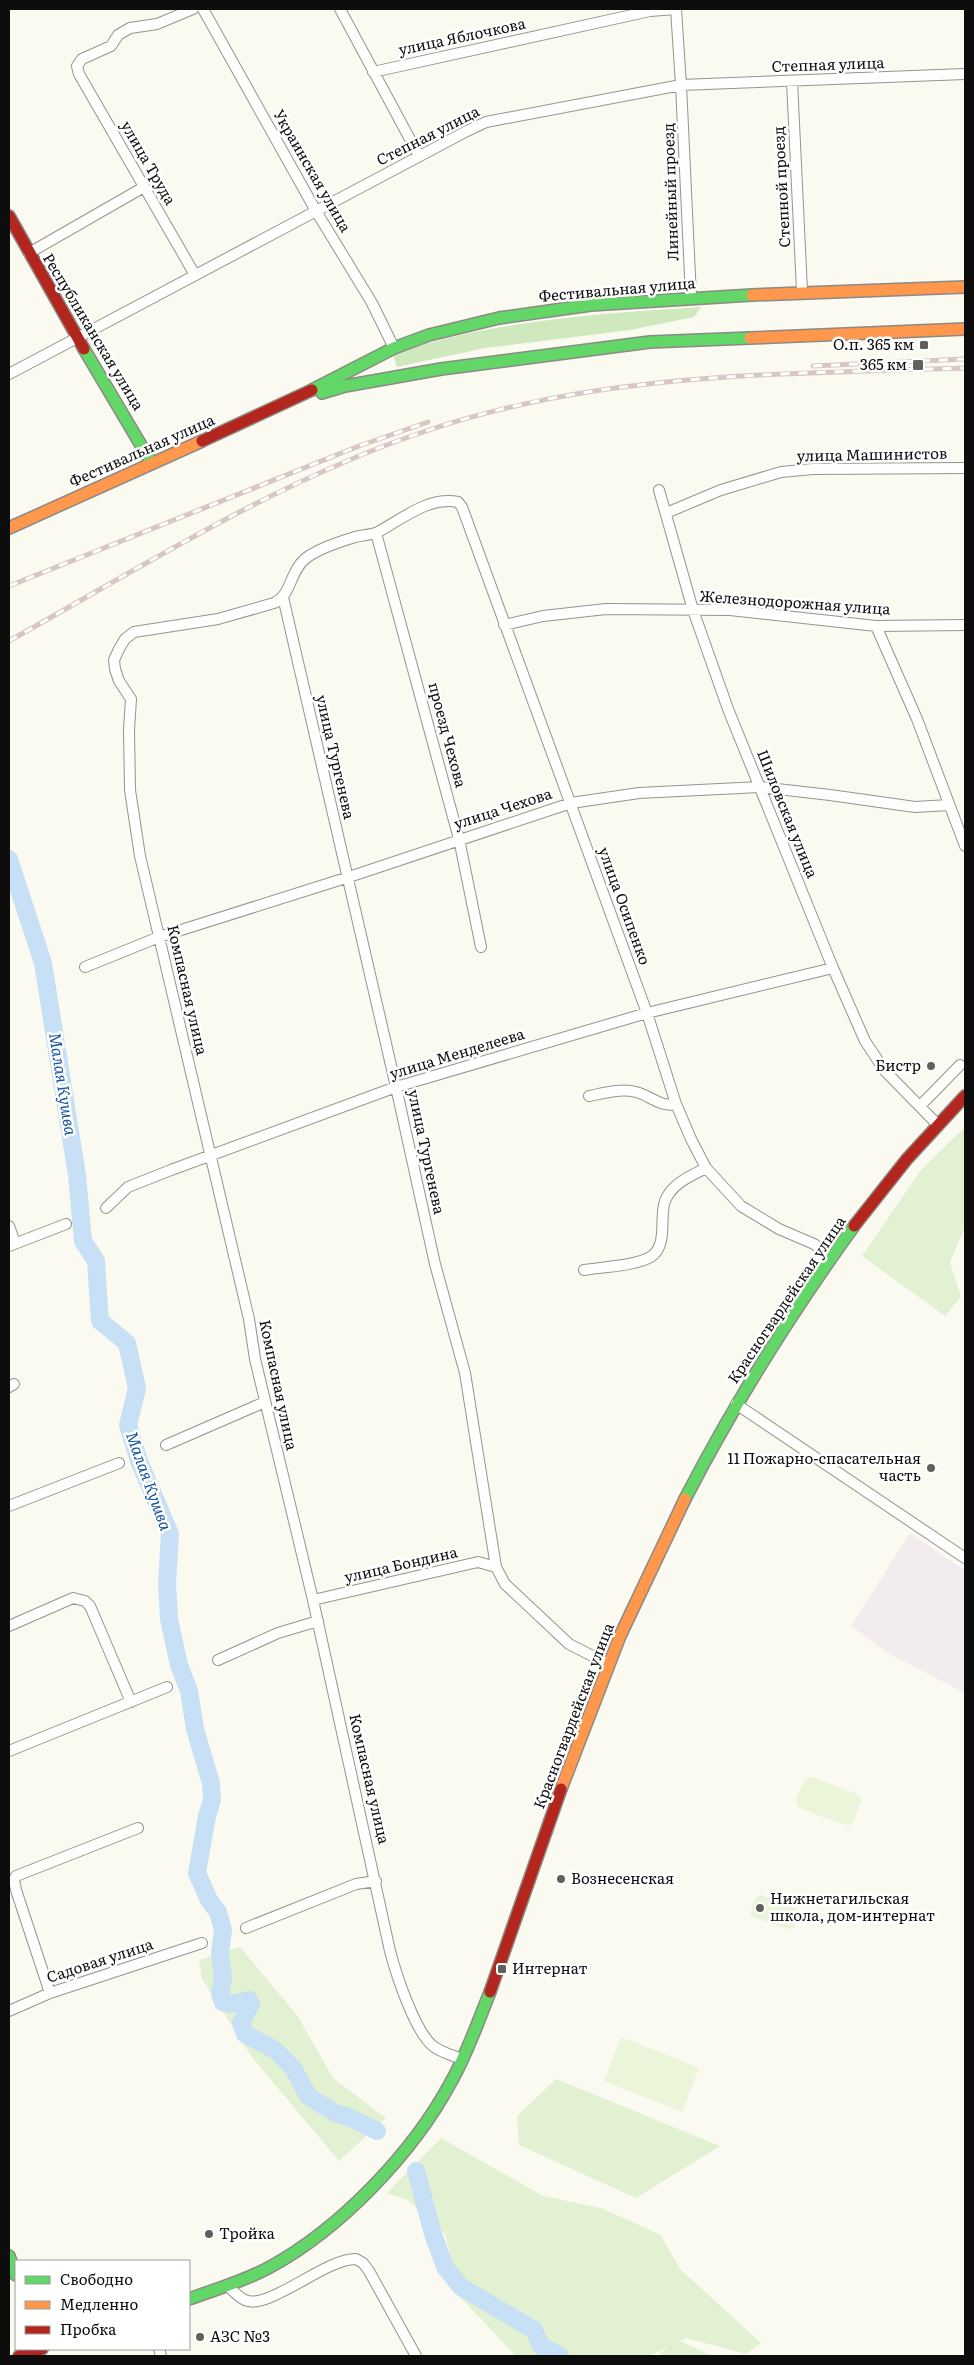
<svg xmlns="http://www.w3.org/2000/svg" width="974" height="2365" viewBox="0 0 974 2365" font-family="Literata,serif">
<rect width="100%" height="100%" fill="#fbfaf1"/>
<!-- industrial -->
<path fill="#f3ecee" d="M 910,1533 L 965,1571 L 965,1693 L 889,1654 L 851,1626 Z"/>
<!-- green -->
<path fill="#e1f1d1" d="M 965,1127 L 965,1227 L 950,1262 L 961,1297 L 945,1316 L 862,1256 L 921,1170 Z
M 240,1947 L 297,2015 L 333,2078 L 386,2118 L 339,2161 L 252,2057 L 202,1979 L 199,1960 Z
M 556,2079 L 720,2146 L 636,2198 L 519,2145 L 517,2116 Z
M 441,2138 L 543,2196 L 601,2208 L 661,2235 L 680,2269 L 761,2343 L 746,2354 L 686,2338 L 680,2341 L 713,2356 L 658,2356 L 666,2348 L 649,2356 L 516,2356 L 461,2298 L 445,2234 L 408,2200 L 387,2193 Z"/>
<!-- forest -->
<path fill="#d0e8be" d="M 701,307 L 694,317 L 630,330 L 485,348 L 397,367 L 393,355 C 484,321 604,313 701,307 Z"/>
<!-- pitch -->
<path fill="#ebf5da" d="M 812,1777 L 858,1794 L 862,1800 L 852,1825 L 845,1825 L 799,1808 L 795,1800 L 806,1778 Z
M 761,1895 L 798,1910 L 794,1928 L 787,1929 L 750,1916 L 755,1898 Z
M 621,2037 L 699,2068 L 682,2112 L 604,2081 Z"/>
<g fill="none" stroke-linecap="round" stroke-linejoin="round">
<!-- river -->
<path stroke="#c7e0f5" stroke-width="18" d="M 9,859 L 43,963 L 77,1175 L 83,1241 L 96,1261 L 100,1321 L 127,1343 L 137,1388 L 128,1425 L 139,1461 L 170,1534 L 167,1583 L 169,1619 L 179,1665 L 189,1691 L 195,1729 L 211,1783 L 212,1800 L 207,1816 L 197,1873 L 209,1900 L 218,1912 L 223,1930 L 220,1953 L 223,1978 L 220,1994 L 223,2002 L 230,2004 L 249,2000 L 251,2004 L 241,2023 L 245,2034 L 275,2050 L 293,2068 L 308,2096 L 335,2113 L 349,2117 L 377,2131
M 416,2171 L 433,2234 L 445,2267 L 461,2287 L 534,2330 L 541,2346 L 560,2356"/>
<defs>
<path id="street" d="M 193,9 L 157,24 L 130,28 L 118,35 L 111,46 L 82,59 L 77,66 L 79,74 L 195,275
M 203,9 L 316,211 L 372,303 L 394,348
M 340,9 L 419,156
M 676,9 L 681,85 L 691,297
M 373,72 L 650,11 L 676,9
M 792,81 L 802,291
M 29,253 L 144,187
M 9,374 L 465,132 L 486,122 L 681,85 L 965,74
M 659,490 L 693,610 L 728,709 L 833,968 L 865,1041 L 885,1071 L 937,1124
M 666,513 L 721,490 L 781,472 L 813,469 L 965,468
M 376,533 L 459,839 L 481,947
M 283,597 L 396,1087 L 435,1264 L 465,1373 L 496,1567 L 505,1584 L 569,1644 L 608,1664
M 504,625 L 543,616 L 606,609 L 730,610 L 876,626 L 965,625
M 876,626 L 917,719 L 965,846
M 85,967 L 159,937 L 349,877 L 571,803 L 639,793 L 760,787 L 830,795 L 915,807 L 949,805
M 589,1096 C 604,1093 621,1088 636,1092 C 649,1095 661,1108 676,1104
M 920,1106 L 960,1065
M 106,1208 L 128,1187 L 171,1170 L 396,1087 L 647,1013 L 833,968
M 9,1226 L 15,1243
M 9,1246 L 66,1224
M 584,1270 C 602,1267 637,1266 652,1256 C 668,1244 659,1217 665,1201 C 672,1183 691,1176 706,1168
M 9,1387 L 14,1384
M 736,1404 L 965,1558
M 166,1445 L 265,1402
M 9,1506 L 119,1463
M 313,1600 L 478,1562 L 496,1567
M 9,1626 L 73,1598 L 85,1601 L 90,1606 L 131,1702
M 218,1660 L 278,1633 L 318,1621
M 9,1751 L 167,1687
M 246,1928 L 356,1884 L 376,1881
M 50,1993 L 16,1890 L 14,1880 L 16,1876 L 138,1828
M 9,2011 L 50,1993 L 202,1943
M 462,2059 C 452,2055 442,2053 433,2046 C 415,2032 396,1974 390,1951 L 313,1600 L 255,1359 L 249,1319 L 140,856 L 130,790 L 129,730 L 131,699 L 119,681 L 115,669 L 114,660 L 119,649 L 125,639 L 134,632 L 218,619 L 274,603 C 292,595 289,572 306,558 C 320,548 339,542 355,537 C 362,535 371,535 378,532 C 402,519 429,496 458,502 L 462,507 L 647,1013 L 676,1104 L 691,1139 L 706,1168 L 741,1206 L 779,1229 L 814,1244 L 832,1258
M 227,2285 C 232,2290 238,2297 245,2300 C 268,2311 326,2258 356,2259 L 363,2263 L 369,2271 L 416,2356
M 159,2349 L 161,2356"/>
<path id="fast" d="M 84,349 L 151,462
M 312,390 L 394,348 L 429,335 L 499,318 L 591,305 L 752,295
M 322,393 L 345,386 L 441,369 L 650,342 L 750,338
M 685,1499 C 734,1404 791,1313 854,1226
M 9,2256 L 16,2275
M 189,2299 C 216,2289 245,2281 270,2267 C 340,2229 413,2153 451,2082 C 467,2054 478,2022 490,1992"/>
<path id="slow" d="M 752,295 L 965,287
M 750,338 L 965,329
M 9,528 L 202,441
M 561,1789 L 620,1636 L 685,1499"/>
<path id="jam" d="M 9,216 L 84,349
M 202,441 L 312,390
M 854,1226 L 907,1159 L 965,1096
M 490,1992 L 561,1789
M 19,2356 L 42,2349"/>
</defs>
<!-- street casing -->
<use href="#street" stroke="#949490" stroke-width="12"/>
<!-- fast casing -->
<use href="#fast" stroke="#8b8a86" stroke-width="14"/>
<!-- slow casing -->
<use href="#slow" stroke="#8b8a86" stroke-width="14"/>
<!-- jam casing -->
<use href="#jam" stroke="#8b8a86" stroke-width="14"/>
<!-- street -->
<use href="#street" stroke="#fefefd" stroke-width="10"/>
<!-- fast -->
<use href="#fast" stroke="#63d668" stroke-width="11"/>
<!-- slow -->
<use href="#slow" stroke="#ff974d" stroke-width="11"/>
<!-- jam -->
<use href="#jam" stroke="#b3261e" stroke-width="11"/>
<defs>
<path id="rail" d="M 813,366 L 965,359
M 9,586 L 359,446 L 428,422
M 9,641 C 144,566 278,480 426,431 C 600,372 784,374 965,368"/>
</defs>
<!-- rail casing -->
<use href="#rail" stroke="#d7c6c3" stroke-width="5"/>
<!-- rail -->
<use href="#rail" stroke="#fff" stroke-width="3" stroke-dasharray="9" stroke-linecap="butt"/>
</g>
<!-- markers -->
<g fill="#60605d" stroke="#fff" stroke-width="2">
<rect x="919" y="340" width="10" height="10" rx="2.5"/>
<rect x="912" y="359" width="12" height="12" rx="2.5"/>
<circle cx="931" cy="1066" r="5"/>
<circle cx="931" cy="1468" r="5"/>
<circle cx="561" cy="1879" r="5"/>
<circle cx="760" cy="1908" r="5"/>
<rect x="497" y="1964" width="10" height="10" rx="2.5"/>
<circle cx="209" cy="2234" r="5"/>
<circle cx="200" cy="2337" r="5"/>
</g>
<g text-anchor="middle" stroke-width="5" stroke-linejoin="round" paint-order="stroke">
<!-- street labels -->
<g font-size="15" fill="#0d0d0d" stroke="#fff">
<text transform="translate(462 37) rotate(-12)" y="5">улица Яблочкова</text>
<text transform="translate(828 65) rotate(-2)" y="5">Степная улица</text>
<text transform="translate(428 136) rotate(-27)" y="5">Степная улица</text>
<text transform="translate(148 163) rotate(60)" y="5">улица Труда</text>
<text transform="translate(312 171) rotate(60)" y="5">Украинская улица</text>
<text transform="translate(782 187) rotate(-93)" y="5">Степной проезд</text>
<text transform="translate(671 192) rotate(-92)" y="5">Линейный проезд</text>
<text transform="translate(617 290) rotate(-5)" y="5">Фестивальная улица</text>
<text transform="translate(93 332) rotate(59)" y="5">Республиканская улица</text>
<text transform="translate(142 451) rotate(-24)" y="5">Фестивальная улица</text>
<text transform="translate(872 455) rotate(-1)" y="5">улица Машинистов</text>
<text transform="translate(795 603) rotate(4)" y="5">Железнодорожная улица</text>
<text transform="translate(447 735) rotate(75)" y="5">проезд Чехова</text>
<text transform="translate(335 757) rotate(77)" y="5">улица Тургенева</text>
<text transform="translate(503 809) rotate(-18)" y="5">улица Чехова</text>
<text transform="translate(787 814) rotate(68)" y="5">Шиловская улица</text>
<text transform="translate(624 906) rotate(70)" y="5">улица Осипенко</text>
<text transform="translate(187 990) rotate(77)" y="5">Компасная улица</text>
<text transform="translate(457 1054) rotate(-17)" y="5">улица Менделеева</text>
<text transform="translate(426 1152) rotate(78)" y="5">улица Тургенева</text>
<text transform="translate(787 1300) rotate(-56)" y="5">Красногвардейская улица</text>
<text transform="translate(278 1385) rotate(78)" y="5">Компасная улица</text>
<text transform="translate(401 1565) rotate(-13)" y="5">улица Бондина</text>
<text transform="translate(574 1716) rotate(-69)" y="5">Красногвардейская улица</text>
<text transform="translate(369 1779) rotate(77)" y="5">Компасная улица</text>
<text transform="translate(100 1961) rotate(-18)" y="5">Садовая улица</text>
</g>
<!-- poi labels -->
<g font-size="15" fill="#0d0d0d" stroke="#fff" text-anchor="start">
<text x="914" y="350" text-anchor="end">О.п. 365 км</text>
<text x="907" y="370" text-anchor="end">365 км</text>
<text x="921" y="1071" text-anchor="end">Бистр</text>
<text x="921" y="1464" text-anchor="end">11 Пожарно-спасательная<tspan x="921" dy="17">часть</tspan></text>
<text x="571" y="1884">Вознесенская</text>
<text x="770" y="1904">Нижнетагильская<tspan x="770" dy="17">школа, дом-интернат</tspan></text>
<text x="512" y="1974">Интернат</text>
<text x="219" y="2239">Тройка</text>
<text x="210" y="2342">АЗС №3</text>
</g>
<!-- water labels -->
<g font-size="16" font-style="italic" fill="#1555a0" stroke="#fff">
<text transform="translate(63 1084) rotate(81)" y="6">Малая Кушва</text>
<text transform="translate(149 1481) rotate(70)" y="6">Малая Кушва</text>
</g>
</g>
<!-- border -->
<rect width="974" height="2365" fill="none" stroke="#0d0d0d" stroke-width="20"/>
<!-- legend -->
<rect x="15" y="2260" width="175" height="90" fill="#ffffff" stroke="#9e9e9e"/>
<rect x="25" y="2276" width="25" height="8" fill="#63d668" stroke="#9e9e9e"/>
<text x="60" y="2285" font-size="15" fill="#0d0d0d">Свободно</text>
<rect x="25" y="2301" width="25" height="8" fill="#ff974d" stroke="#9e9e9e"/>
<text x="60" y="2310" font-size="15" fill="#0d0d0d">Медленно</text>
<rect x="25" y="2326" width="25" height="8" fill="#b3261e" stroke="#9e9e9e"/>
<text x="60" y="2335" font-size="15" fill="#0d0d0d">Пробка</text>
</svg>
